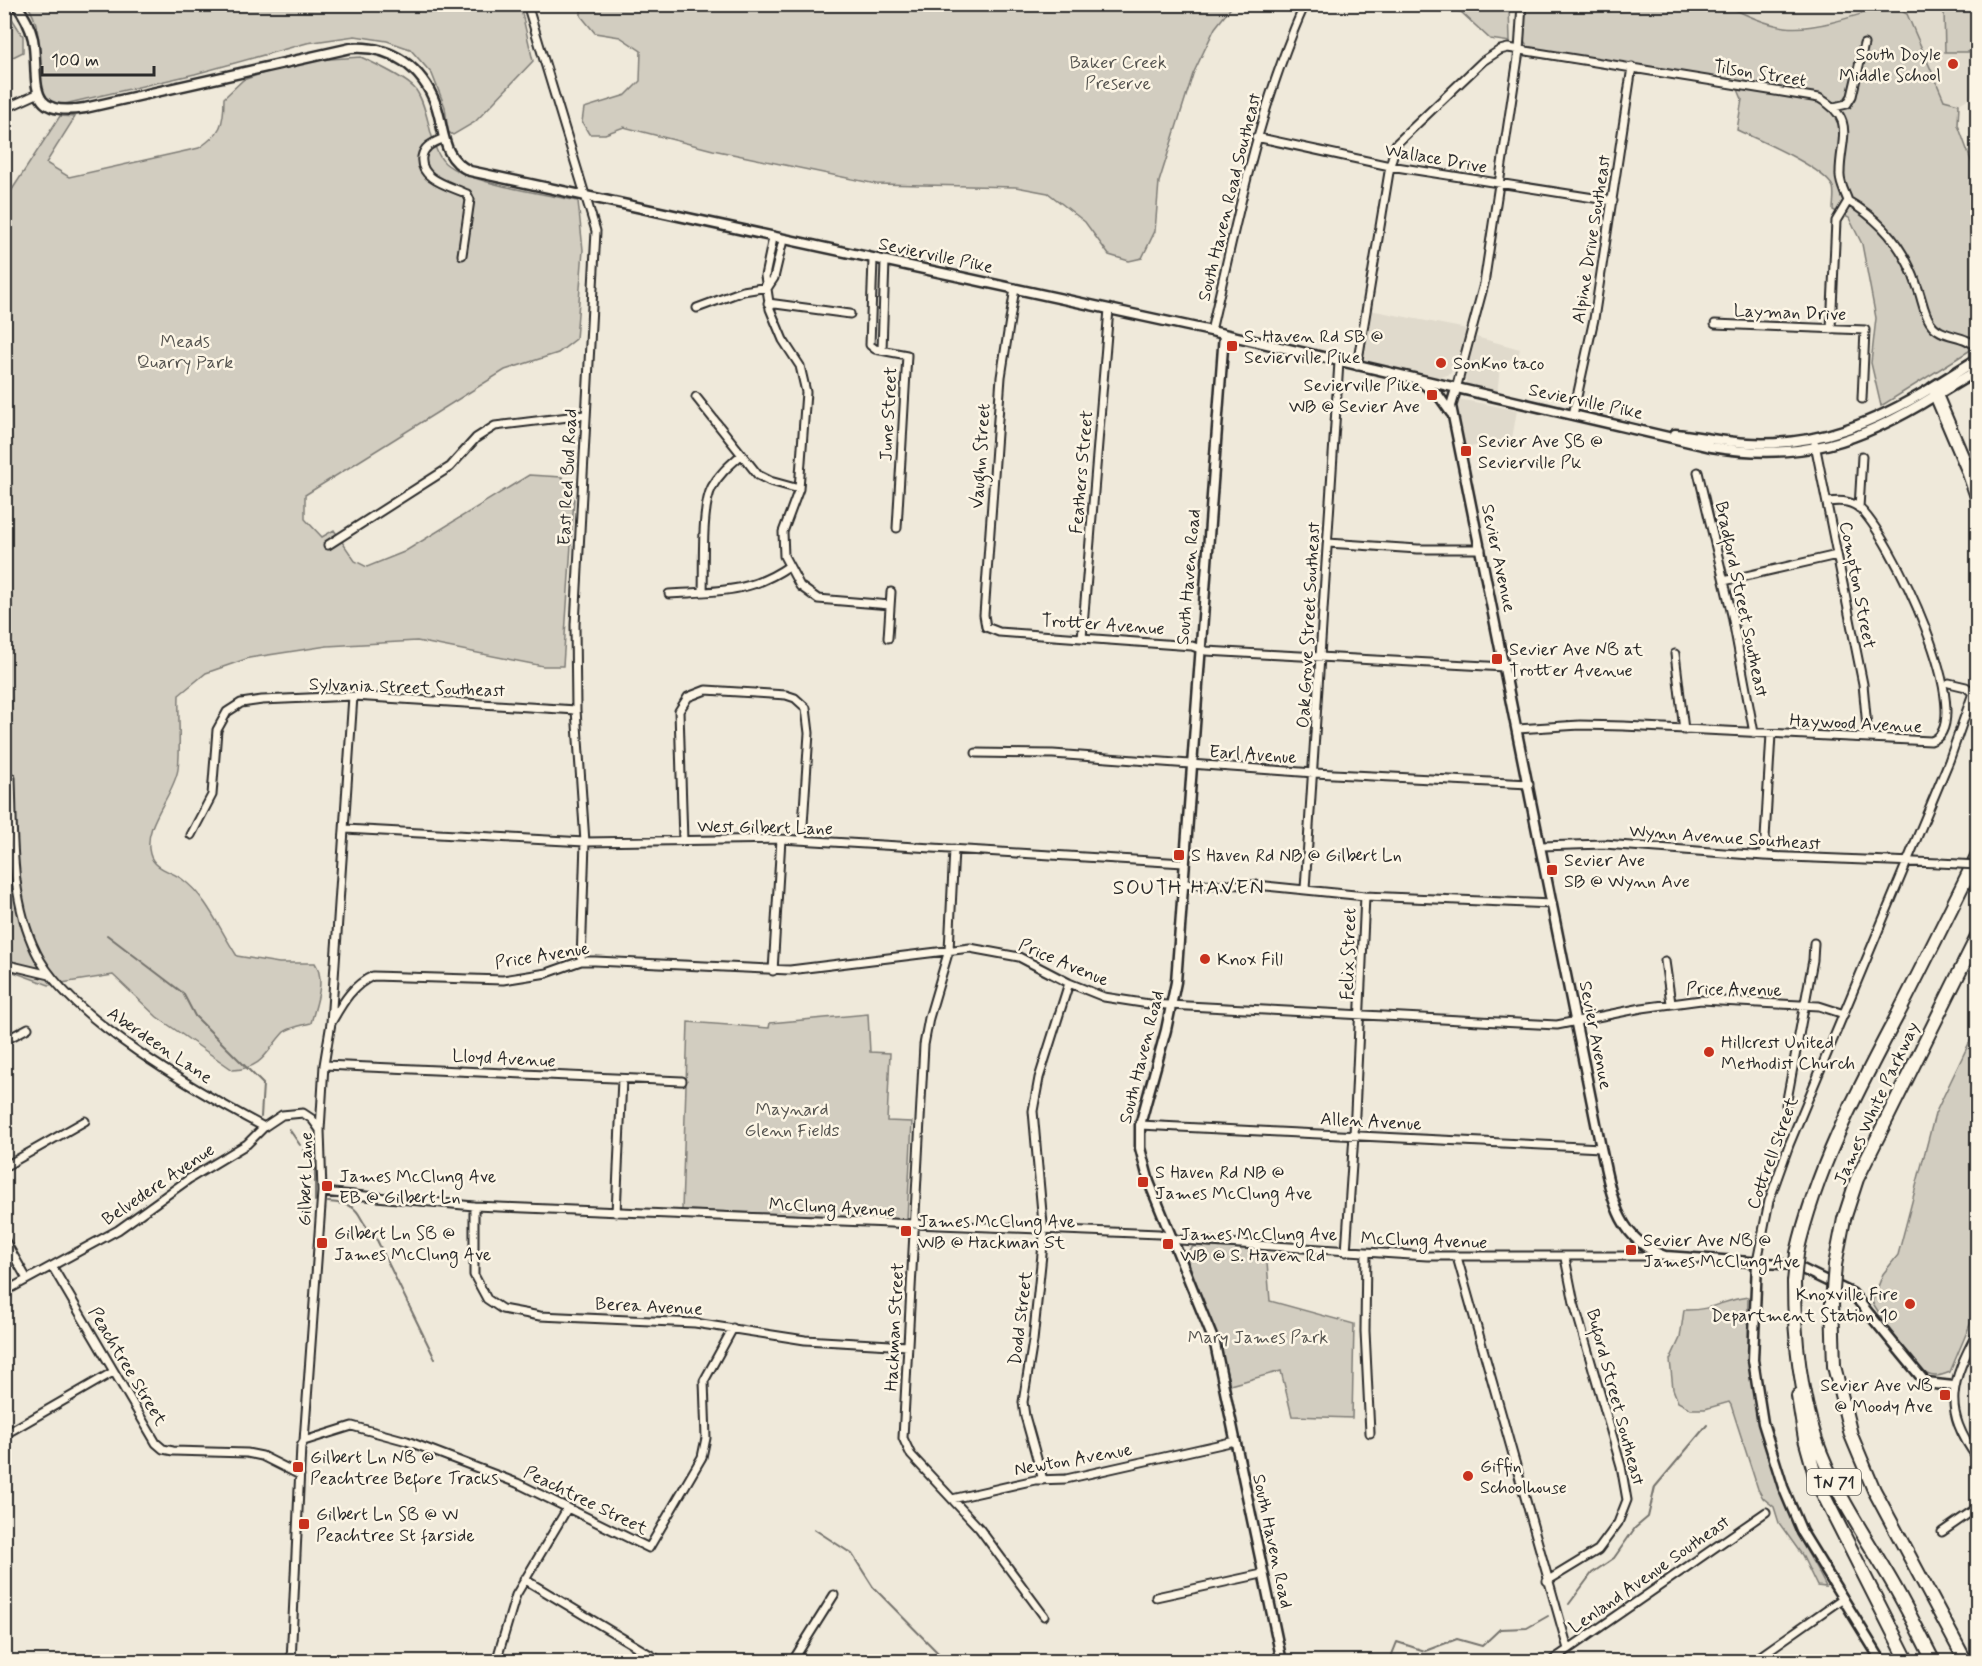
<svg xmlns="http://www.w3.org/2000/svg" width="1982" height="1666" viewBox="0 0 1982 1666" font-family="Mynerve,sans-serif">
<rect width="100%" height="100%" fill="#efe9da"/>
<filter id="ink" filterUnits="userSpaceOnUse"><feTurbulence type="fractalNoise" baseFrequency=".0167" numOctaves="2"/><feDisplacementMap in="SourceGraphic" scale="12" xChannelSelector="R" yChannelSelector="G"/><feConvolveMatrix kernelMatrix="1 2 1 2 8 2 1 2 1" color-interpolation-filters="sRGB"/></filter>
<g filter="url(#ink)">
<!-- built -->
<path fill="#e0dacc" d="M 1725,5 L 1889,5 L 1835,22 L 1787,27 L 1754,19 Z
M 1891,5 L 1977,5 L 1976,94 L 1959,104 L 1944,100 L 1907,14 Z
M 1370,310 L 1467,329 L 1455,366 L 1450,374 L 1439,378 L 1364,360 Z
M 1476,337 L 1520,349 L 1517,361 L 1509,359 L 1500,367 L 1497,395 L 1469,387 L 1466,383 L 1465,376 Z
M 1458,399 L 1517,410 L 1512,439 L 1464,448 L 1454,407 Z"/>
<!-- green -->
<path fill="#d2cdc0" stroke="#7e7c76" stroke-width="1.5" d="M 1375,4 L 1509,5 L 1510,42 L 1490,39 L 1461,12 L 1433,7 L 1396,5 L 1383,10 L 1374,7 Z
M 27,5 L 520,5 L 533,61 L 475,122 L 453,135 L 448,132 L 445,107 L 432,74 L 410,49 L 387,41 L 355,36 L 307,43 L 195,74 L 60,105 L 47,100 C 30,78 49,34 27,5 Z
M 581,5 L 581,4 L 1233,5 L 1215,28 L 1193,74 L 1159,182 L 1155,231 L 1142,258 L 1129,261 L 1109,255 L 1085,222 L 1048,193 L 1016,187 L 876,184 L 713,150 L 624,127 L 605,134 L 589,134 L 582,122 L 584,108 L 626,95 L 640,81 L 641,51 L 620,37 L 595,33 L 581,16 Z
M 1526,5 L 1725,5 C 1744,14 1764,24 1785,27 C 1815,31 1861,14 1889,5 L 1907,14 L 1944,100 L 1959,104 L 1958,125 L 1977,177 L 1977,346 L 1881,406 L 1871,363 L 1876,318 L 1862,244 L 1849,218 L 1833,210 C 1833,203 1835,193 1833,187 C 1823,167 1759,140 1737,130 L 1742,99 L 1737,87 L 1528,56 L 1529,48 L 1524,41 Z
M 4,6 L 23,36 L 23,52 L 5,61 Z
M 1977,10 L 1977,52 L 1945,52 L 1944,11 Z
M 361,57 C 375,64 407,78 416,90 C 430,110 429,148 445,163 C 469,184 545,194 578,201 L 583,250 L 576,339 L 558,353 L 505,370 L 305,495 L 305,519 L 322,537 L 334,530 L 355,561 L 367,567 L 404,552 L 529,475 L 562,477 L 574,499 L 563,666 L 543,666 L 417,641 L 327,646 L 249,658 L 206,673 L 179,695 C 178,719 181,745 178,769 C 174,796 142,825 150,854 C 154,869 171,871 182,879 C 208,898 219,929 237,956 L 279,963 L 315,963 C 326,980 316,1004 311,1023 C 303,1025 290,1027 284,1032 C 266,1051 264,1068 233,1070 L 157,1017 L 113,975 L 49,985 L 5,969 L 4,202 L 60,116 L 75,117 L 46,163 L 69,177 L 199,148 C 221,133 224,125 224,98 L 243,80 L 299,61 Z
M 868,1014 L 870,1052 L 890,1053 L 887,1121 L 912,1122 L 907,1219 L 682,1210 L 688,1022 L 769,1028 L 770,1023 Z
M 1971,1039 L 1978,1040 L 1978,1148 L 1974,1159 L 1978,1160 L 1977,1308 L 1950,1372 C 1942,1375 1935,1378 1927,1374 C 1904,1358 1887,1324 1872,1302 L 1883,1274 L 1898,1255 L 1935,1114 Z
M 1194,1246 L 1266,1250 L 1270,1301 L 1354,1324 L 1352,1418 L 1292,1416 L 1281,1371 L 1230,1385 L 1219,1343 L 1187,1258 L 1187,1252 Z
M 1748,1297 C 1746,1376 1761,1449 1792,1522 C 1801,1545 1816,1565 1826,1587 L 1817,1586 L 1802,1555 L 1779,1523 L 1774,1507 L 1763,1498 L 1758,1489 L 1731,1405 L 1729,1402 L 1705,1409 L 1691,1409 L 1678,1402 L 1673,1389 L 1670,1360 L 1680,1338 L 1684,1310 C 1712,1311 1722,1300 1748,1297 Z"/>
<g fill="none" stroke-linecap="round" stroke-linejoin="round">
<!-- stream -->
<path stroke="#75736d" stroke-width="2" d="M 107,935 L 183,993 L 195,1016 L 263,1084 L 261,1117
M 289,1129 L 300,1145
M 303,1150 L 309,1159 L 315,1159
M 315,1201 L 315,1168
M 328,1202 C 368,1205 352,1216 375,1236 L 435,1359
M 814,1529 L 852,1554 L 873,1587 L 947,1662
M 1569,1604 L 1592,1573 L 1614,1558 L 1635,1528 L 1648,1517 L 1655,1487 L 1707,1425
M 1389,1662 L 1397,1642 L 1425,1651 L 1457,1639 L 1482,1646 L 1500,1629 L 1527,1628 L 1548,1616"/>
<defs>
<path id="minor" d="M 527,4 L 596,231 L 575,625 L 576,710 L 585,842 L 581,961
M 1834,107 L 1847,104 L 1852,96 L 1864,44
M 4,109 L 37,94
M 1256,137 L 1390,166 L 1613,201
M 442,139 C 433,143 424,146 422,157 C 419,180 451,186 467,194 L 470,200 L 462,255
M 773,238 L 765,276 L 770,309 L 783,340 L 800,366 L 806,392 L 799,489 L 783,532 L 784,556 L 800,586 L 818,599 L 890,605
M 873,259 L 870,345 L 875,349 L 907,355 L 897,528
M 768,287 L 774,278 L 783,240
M 1015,288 L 1001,377 L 984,615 L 986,627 L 999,632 L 1192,646 L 1206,651 L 1505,667
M 768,303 L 850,314
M 697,308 L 743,291 L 768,287
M 1715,324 L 1865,330 L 1862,399
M 1831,329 L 1836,221 L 1848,201
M 1211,331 C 1237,221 1258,108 1305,4
M 882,350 L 885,261
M 1357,366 L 1390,166 L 1396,144 L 1483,61 L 1500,50 L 1508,48 L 1819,98 C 1857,119 1840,139 1840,173 C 1839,183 1845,192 1848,201 C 1883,221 1905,249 1917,286 C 1922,298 1923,311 1930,322 C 1940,339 1964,333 1978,348
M 1456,389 L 1484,284 L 1519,51 L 1522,4
M 696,397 L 758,475 L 770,481 L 799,489
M 1573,415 L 1594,319 L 1632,67
M 1815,444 L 1863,684 L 1868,738
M 1698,472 L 1732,615 L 1754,733
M 1859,508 L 1862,456
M 1328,543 L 1418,549 L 1481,549
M 328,545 L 450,467 L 476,438 L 495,426 L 585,415
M 1724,581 L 1837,555
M 703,591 C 704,566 701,507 712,487 C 719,474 730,465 741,455
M 669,594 C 715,591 749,594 789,566
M 888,638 L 891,592
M 1082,638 L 1109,309
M 1675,654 L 1684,730
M 1517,729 L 1580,725 L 1623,726 L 1931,741 C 1982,726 1889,531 1858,507 C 1848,500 1838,501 1827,502
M 976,753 L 1053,754 L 1314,773 L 1529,784
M 11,778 C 13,835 10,899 36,952 C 66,1017 200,1093 264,1127
M 345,829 L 585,842 L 781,839 L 1184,863
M 191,835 L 212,795 L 217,730 L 227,712 L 241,703 L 262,700 L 353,696 L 576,710
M 683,841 L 679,711 L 688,697 L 706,690 L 786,695 L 795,698 L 806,708 L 809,733 L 802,840
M 1541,846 L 1604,844 L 1764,856 L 1939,863
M 954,849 L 949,950 L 929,1018 L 924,1045 L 903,1438 L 911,1455 L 979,1528 L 1044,1616
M 1764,856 L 1771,734
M 1184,884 L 1256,885 L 1365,896 L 1552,904
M 1305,889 L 1339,362
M 1665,961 L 1671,1003
M 4,964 L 50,975
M 773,971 L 781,839
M 331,1023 C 342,1004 352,985 373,976 L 503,980 L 547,973 L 581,961 L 595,961 L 790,970 L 970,948 L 1019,957 L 1069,983 L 1104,997 L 1149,1004 L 1557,1025 L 1642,1008 L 1701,1000 L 1819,1006 L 1844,1014
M 4,1041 L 28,1028
M 324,1065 L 682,1081
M 1786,1105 L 1813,960 L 1814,943
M 1140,1125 L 1601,1148
M 4,1167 L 85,1121
M 322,1192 L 474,1206 L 1159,1234 L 1180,1240 L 1427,1256 L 1662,1256
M 474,1206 L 474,1275 L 487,1299 L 502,1309 L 540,1316 L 695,1323 L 805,1340 L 908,1346
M 616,1213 L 622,1079
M 4,1239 L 27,1279
M 1346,1252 L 1354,1135 L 1365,896
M 1366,1253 L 1365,1331 L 1370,1433
M 1457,1257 L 1568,1649
M 1757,1262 L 1769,1201 L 1789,1145 L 1949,761 L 1973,693 L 1966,687 L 1949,683
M 52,1266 L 156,1443 L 163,1449 L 173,1451 L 247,1453 L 262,1456 L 300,1475
M 4,1292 L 118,1230 L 189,1179 L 247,1144 L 264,1127 L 282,1115 L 303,1113 L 312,1119 L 320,1130
M 1978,1331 C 1951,1382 1941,1409 1978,1459
M 4,1435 L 113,1372
M 304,1441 L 352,1426 L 407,1441 L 517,1483 L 649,1548 L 702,1457 L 706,1438 L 704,1381 L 733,1328
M 1043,1480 L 1025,1416 L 1023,1402 L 1033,1341 L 1044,1235 L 1033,1111 L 1039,1078 L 1069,983
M 952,1499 L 1035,1480 L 1066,1479 L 1235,1441
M 1942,1532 L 1978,1507
M 524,1579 L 662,1662
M 1547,1581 L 1598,1550 L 1618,1523 L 1627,1500 L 1621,1466 L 1574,1303 L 1565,1258
M 1156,1597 L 1262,1574
M 291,1662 L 301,1446 L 304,1441 L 322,1192 L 320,1130 L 324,1065 L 331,1023 L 353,696
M 496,1662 L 516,1595 L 567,1509
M 792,1662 L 834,1595
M 1550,1662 L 1766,1512
M 1752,1662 L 1843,1598"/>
<path id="tertiary" d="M 16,4 C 24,15 30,26 33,39 C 40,80 23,118 85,108 L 351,48 C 391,45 422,67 436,105 C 445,131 441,158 470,171 L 1211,331 L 1711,447 C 1801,462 1861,442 1936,395
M 1224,334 L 1176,982 L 1166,1030 L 1140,1125 L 1140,1148 L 1149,1182 L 1215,1344 L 1282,1662
M 1421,382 L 1439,396 L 1451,413
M 1456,389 L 1451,406 L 1601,1148 C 1611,1192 1616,1240 1665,1256 L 1794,1265 L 1831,1283 L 1852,1293 L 1926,1383 L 1953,1386
M 1675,434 C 1699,436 1723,442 1748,443 C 1817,447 1876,422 1933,387
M 1757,1262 L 1753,1360 L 1763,1423 L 1783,1487 L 1802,1532 L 1882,1662"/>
<path id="secondary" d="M 1978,359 L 1933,387 L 1936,395 L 1978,370"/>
<path id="motorway" d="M 1936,395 L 1967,468 L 1978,500
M 1797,1253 C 1816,1169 1856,1094 1896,1018 C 1924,964 1951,909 1978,854
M 1835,1265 L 1844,1219 L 1857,1179 L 1978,935
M 1794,1282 C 1794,1336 1799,1388 1816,1440 C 1833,1489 1863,1533 1889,1577 C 1905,1604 1919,1633 1934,1662
M 1832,1302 L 1834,1366 L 1851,1435 L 1874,1490 L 1966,1662
M 1798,1396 L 1805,1439 L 1817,1482 L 1908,1662"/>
</defs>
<!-- minor casing -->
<use href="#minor" stroke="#2b2b2b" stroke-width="11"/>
<!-- tertiary casing -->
<use href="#tertiary" stroke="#2b2b2b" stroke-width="13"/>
<!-- secondary casing -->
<use href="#secondary" stroke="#2b2b2b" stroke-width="14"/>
<!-- motorway casing -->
<use href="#motorway" stroke="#2b2b2b" stroke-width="16"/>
<!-- minor -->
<use href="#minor" stroke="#fcf5e5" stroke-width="7"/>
<!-- tertiary -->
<use href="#tertiary" stroke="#fcf5e5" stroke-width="8"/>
<!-- secondary -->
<use href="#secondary" stroke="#fcf5e5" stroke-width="9"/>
<!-- motorway -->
<use href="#motorway" stroke="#fcf5e5" stroke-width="12"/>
<defs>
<path id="minor-bridge" d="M 1939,863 L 1978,865"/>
<path id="motorway-bridge" d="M 1794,1282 L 1797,1253
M 1832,1302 L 1835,1265"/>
</defs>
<!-- minor-bridge casing -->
<use href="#minor-bridge" stroke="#2b2b2b" stroke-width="11" stroke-linecap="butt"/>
<!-- motorway-bridge casing -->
<use href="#motorway-bridge" stroke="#2b2b2b" stroke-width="16" stroke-linecap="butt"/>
<!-- minor-bridge -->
<use href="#minor-bridge" stroke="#fcf5e5" stroke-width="7"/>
<!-- motorway-bridge -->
<use href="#motorway-bridge" stroke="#fcf5e5" stroke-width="12"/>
</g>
</g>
<!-- markers -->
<g fill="#c8321e" stroke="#fcf5e5" stroke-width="2">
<circle cx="1953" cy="64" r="6"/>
<rect x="1226" y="340" width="12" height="12" rx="3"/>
<circle cx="1441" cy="363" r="6"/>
<rect x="1426" y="389" width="12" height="12" rx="3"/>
<rect x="1460" y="445" width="12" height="12" rx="3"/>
<rect x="1491" y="653" width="12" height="12" rx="3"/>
<rect x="1173" y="849" width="12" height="12" rx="3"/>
<rect x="1546" y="864" width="12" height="12" rx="3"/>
<circle cx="1205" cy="959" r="6"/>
<circle cx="1709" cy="1052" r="6"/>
<rect x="1137" y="1176" width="12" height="12" rx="3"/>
<rect x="321" y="1180" width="12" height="12" rx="3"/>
<rect x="900" y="1225" width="12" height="12" rx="3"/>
<rect x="316" y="1237" width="12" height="12" rx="3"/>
<rect x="1162" y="1238" width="12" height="12" rx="3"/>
<rect x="1625" y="1244" width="12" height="12" rx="3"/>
<circle cx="1910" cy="1304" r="6"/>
<rect x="1939" y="1389" width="12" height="12" rx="3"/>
<rect x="292" y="1461" width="12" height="12" rx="3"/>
<circle cx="1468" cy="1476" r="6"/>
<rect x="298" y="1518" width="12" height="12" rx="3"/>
</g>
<g text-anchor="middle" stroke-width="5" stroke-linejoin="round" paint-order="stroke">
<!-- shield labels -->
<rect fill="#fcf5e5" stroke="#6a6863" stroke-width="1.5" x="1807" y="1469" width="54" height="26" rx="4.5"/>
<g font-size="16" font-weight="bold" fill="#2b2b2b">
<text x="1834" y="1488">TN 71</text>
</g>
<!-- poi labels -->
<g font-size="18" fill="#2b2b2b" stroke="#fcf5e5" text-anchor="start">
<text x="1941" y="60" text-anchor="end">South Doyle<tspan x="1941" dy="21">Middle School</tspan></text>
<text x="1244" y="342">S. Haven Rd SB @<tspan x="1244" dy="21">Sevierville Pike</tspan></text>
<text x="1453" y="369">SonKno taco</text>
<text x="1420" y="391" text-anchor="end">Sevierville Pike<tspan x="1420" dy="21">WB @ Sevier Ave</tspan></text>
<text x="1478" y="447">Sevier Ave SB @<tspan x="1478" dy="21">Sevierville Pk</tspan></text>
<text x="1509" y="655">Sevier Ave NB at<tspan x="1509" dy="21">Trotter Avenue</tspan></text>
<text x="1191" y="861">S Haven Rd NB @ Gilbert Ln</text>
<text x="1564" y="866">Sevier Ave<tspan x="1564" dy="21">SB @ Wynn Ave</tspan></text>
<text x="1217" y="965">Knox Fill</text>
<text x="1721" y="1048">Hillcrest United<tspan x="1721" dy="21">Methodist Church</tspan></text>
<text x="1155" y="1178">S Haven Rd NB @<tspan x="1155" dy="21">James McClung Ave</tspan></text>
<text x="339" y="1182">James McClung Ave<tspan x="339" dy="21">EB @ Gilbert Ln</tspan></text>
<text x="918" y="1227">James McClung Ave<tspan x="918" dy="21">WB @ Hackman St</tspan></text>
<text x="334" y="1239">Gilbert Ln SB @<tspan x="334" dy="21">James McClung Ave</tspan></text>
<text x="1180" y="1240">James McClung Ave<tspan x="1180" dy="21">WB @ S. Haven Rd</tspan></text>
<text x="1643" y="1246">Sevier Ave NB @<tspan x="1643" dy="21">James McClung Ave</tspan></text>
<text x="1898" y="1300" text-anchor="end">Knoxville Fire<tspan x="1898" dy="21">Department Station 10</tspan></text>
<text x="1933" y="1391" text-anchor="end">Sevier Ave WB<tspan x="1933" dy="21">@ Moody Ave</tspan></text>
<text x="310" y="1463">Gilbert Ln NB @<tspan x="310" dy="21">Peachtree Before Tracks</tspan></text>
<text x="1480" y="1472">Giffin<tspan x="1480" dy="21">Schoolhouse</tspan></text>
<text x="316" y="1520">Gilbert Ln SB @ W<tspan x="316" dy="21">Peachtree St farside</tspan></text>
</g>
<!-- park labels -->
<g font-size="18" fill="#555450" stroke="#fcf5e5">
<text x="1118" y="68">Baker Creek<tspan x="1118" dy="21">Preserve</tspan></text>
<text x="185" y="347">Meads<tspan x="185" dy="21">Quarry Park</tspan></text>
<text x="792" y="1115">Maynard<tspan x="792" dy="21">Glenn Fields</tspan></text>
<text x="1258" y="1343">Mary James Park</text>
</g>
<!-- street labels -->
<g font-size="18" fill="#2b2b2b" stroke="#fcf5e5">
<text transform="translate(1760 73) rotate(9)" y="6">Tilson Street</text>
<text transform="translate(1436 158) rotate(10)" y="6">Wallace Drive</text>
<text transform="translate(1229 197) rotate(-76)" y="6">South Haven Road Southeast</text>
<text transform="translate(1591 239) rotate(-81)" y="6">Alpine Drive Southeast</text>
<text transform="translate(936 255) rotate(12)" y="6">Sevierville Pike</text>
<text transform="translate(1790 312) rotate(2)" y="6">Layman Drive</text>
<text transform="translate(1586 401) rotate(12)" y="6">Sevierville Pike</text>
<text transform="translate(888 414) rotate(-87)" y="6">June Street</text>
<text transform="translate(980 456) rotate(-86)" y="6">Vaughn Street</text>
<text transform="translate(1081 472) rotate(-85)" y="6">Feathers Street</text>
<text transform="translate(567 477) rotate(-87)" y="6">East Red Bud Road</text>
<text transform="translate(1499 558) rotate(78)" y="6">Sevier Avenue</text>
<text transform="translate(1188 577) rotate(-85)" y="6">South Haven Road</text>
<text transform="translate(1858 585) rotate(79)" y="6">Compton Street</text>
<text transform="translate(1742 599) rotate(78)" y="6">Bradford Street Southeast</text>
<text transform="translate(1103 624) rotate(4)" y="6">Trotter Avenue</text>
<text transform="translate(1308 625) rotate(-87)" y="6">Oak Grove Street Southeast</text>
<text transform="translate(407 687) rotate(2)" y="6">Sylvania Street Southeast</text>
<text transform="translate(1856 723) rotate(3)" y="6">Haywood Avenue</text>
<text transform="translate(1253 754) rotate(4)" y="6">Earl Avenue</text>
<text transform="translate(765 827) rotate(1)" y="6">West Gilbert Lane</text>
<text transform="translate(1725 837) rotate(4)" y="6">Wynn Avenue Southeast</text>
<text transform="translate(1348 954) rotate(-88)" y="6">Felix Street</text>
<text transform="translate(542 955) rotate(-9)" y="6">Price Avenue</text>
<text transform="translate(1064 962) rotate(23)" y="6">Price Avenue</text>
<text transform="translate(1734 989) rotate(1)" y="6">Price Avenue</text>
<text transform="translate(1596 1035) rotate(79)" y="6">Sevier Avenue</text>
<text transform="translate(160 1045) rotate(34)" y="6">Aberdeen Lane</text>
<text transform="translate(1141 1057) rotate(-76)" y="6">South Haven Road</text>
<text transform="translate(504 1058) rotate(3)" y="6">Lloyd Avenue</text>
<text transform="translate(1876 1103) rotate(-65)" y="6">James White Parkway</text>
<text transform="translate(1371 1121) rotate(3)" y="6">Allen Avenue</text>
<text transform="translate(1772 1153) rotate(-70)" y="6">Cottrell Street</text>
<text transform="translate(305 1179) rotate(-89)" y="6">Gilbert Lane</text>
<text transform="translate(158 1184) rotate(-34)" y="6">Belvedere Avenue</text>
<text transform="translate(832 1207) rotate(3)" y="6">McClung Avenue</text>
<text transform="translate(1424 1240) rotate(2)" y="6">McClung Avenue</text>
<text transform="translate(649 1306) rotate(3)" y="6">Berea Avenue</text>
<text transform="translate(1020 1318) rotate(-83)" y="6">Dodd Street</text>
<text transform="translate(894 1327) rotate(-87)" y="6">Hackman Street</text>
<text transform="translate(128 1366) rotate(59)" y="6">Peachtree Street</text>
<text transform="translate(1616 1397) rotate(75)" y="6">Buford Street Southeast</text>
<text transform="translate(1073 1459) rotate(-10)" y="6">Newton Avenue</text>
<text transform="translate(586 1500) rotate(26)" y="6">Peachtree Street</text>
<text transform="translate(1273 1541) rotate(78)" y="6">South Haven Road</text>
<text transform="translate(1649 1574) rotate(-35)" y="6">Lenland Avenue Southeast</text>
</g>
<!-- quarter labels -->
<g font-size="21" letter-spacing="1.5" fill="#2b2b2b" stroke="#fcf5e5">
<text x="1189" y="894">SOUTH HAVEN</text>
</g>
</g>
<!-- margin -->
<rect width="1982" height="1666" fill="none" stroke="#fcf5e5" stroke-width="24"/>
<rect x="12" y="12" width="1958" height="1642" fill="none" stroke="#2b2b2b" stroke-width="2" filter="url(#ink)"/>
<!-- scale -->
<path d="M42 66v9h112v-9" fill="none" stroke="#2b2b2b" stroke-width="3"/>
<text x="51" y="66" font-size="18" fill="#2b2b2b" stroke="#fcf5e5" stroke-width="4.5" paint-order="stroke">100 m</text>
</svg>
